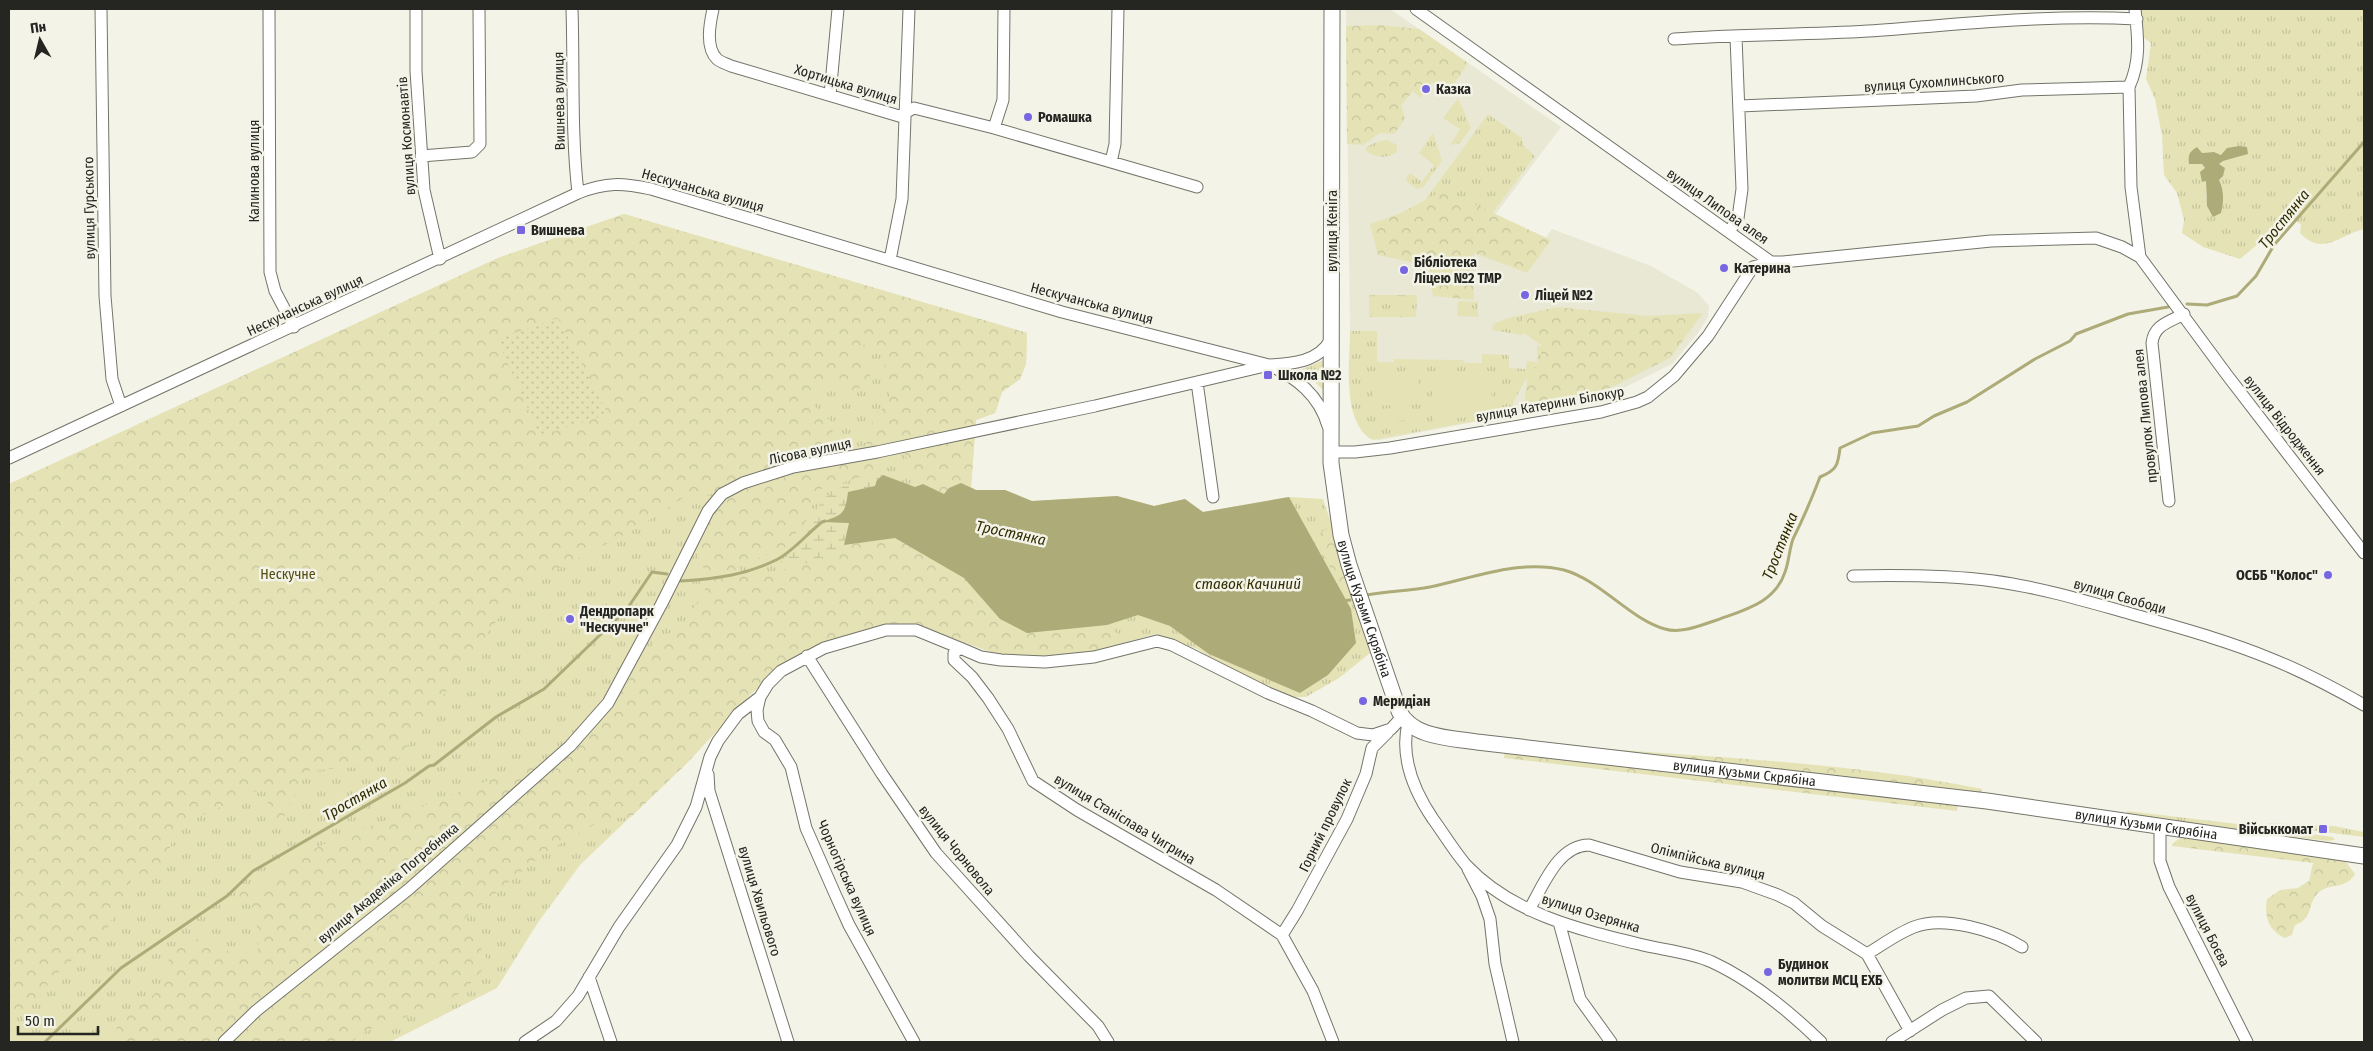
<svg xmlns="http://www.w3.org/2000/svg" width="2373" height="1051" viewBox="0 0 2373 1051" font-family="'Fira Sans Condensed',sans-serif">
<defs>
<pattern id="grass-tufts" width="24" height="20" patternUnits="userSpaceOnUse" patternTransform="scale(1.25)"><rect width="24" height="20" fill="#e5e3b6"/><path d="M3 7l-1-3M5 7V3M7 7l1-3M15 17l-1-3M17 17v-4M19 17l1-3" fill="none" stroke="#c4c39c"/></pattern>
<pattern id="forest-crowns" width="20" height="18" patternUnits="userSpaceOnUse" patternTransform="scale(1.25)"><rect width="20" height="18" fill="#e5e3b6"/><path d="M2 6a3 3 0 1 1 6 0M12 15a3 3 0 1 1 6 0" fill="none" stroke="#c4c39c"/></pattern>
<pattern id="wetland-marsh" width="20" height="14" patternUnits="userSpaceOnUse" patternTransform="scale(1.25)"><rect width="20" height="14" fill="#e5e3b6"/><path d="M1 5h8M5 5V1M11 12h8M15 12V8" fill="none" stroke="#c4c39c"/></pattern>
<pattern id="garden-dots" width="8" height="8" patternUnits="userSpaceOnUse" patternTransform="scale(1.25)"><rect width="8" height="8" fill="#e5e3b6"/><path d="M2 2h.1M6 6h.1" fill="none" stroke="#c4c39c" stroke-width="1.8" stroke-linecap="round"/></pattern>
</defs>
<rect width="100%" height="100%" fill="#f3f3e8"/>
<!-- built -->
<path fill="#e8e8d5" d="M 1346,9 L 1390,9 L 1561,127 L 1477,239 L 1524,269 L 1552,229 L 1651,266 L 1698,293 L 1709,306 L 1708,317 L 1698,333 L 1672,364 L 1619,390 L 1541,409 L 1380,440 L 1370,439 L 1362,432 L 1351,406 Z"/>
<!-- grass -->
<path fill="url(#grass-tufts)" fill-rule="evenodd" d="M 2141,9 L 2364,9 L 2364,229 C 2339,235 2323,257 2300,233 L 2301,224 L 2289,218 L 2240,259 L 2203,247 L 2182,233 L 2184,220 L 2177,193 L 2164,175 L 2162,136 L 2155,99 L 2146,79 L 2151,43 L 2144,38 ZM 2214,152 L 2221,155 L 2247,154 L 2223,161 L 2219,164 L 2219,180 L 2206,199 L 2206,180 L 2203,182 L 2205,168 L 2202,164 L 2196,164 L 2202,153 Z
M 1458,98 L 1471,128 L 1460,143 L 1450,145 L 1460,129 L 1443,118 Z
M 1488,114 L 1522,138 L 1523,145 L 1535,156 L 1477,234 L 1426,199 Z
M 1433,133 L 1442,161 L 1423,187 L 1417,189 L 1407,182 L 1406,178 L 1410,173 L 1422,182 L 1434,165 L 1419,153 Z
M 1387,140 L 1397,145 L 1397,152 C 1387,159 1376,158 1366,151 L 1366,147 L 1377,142 Z
M 624,214 L 1027,333 L 1026,364 L 1020,379 L 1002,392 L 995,413 L 976,420 L 971,487 L 976,490 L 1005,490 L 1032,501 L 1117,496 L 1154,506 L 1185,499 L 1203,512 L 1289,497 L 1323,499 L 1374,650 L 1339,678 L 1306,697 L 1279,697 L 1197,649 L 1156,634 L 1062,660 L 900,625 L 833,639 L 797,655 L 752,693 L 686,764 L 580,865 L 537,924 L 497,988 L 390,1042 L 9,1042 L 9,484 L 498,258 Z
M 1369,295 L 1417,295 L 1416,317 L 1369,317 Z
M 1458,301 L 1478,302 L 1478,317 L 1457,316 Z
M 1522,315 L 1524,333 L 1522,335 L 1492,330 L 1493,324 L 1508,318 Z
M 1350,331 L 1377,331 L 1377,362 L 1394,362 L 1394,359 L 1464,360 L 1464,363 L 1482,363 L 1482,354 L 1509,355 L 1509,368 L 1526,369 L 1527,361 L 1537,362 L 1537,345 L 1558,352 L 1555,367 L 1526,379 L 1513,403 L 1514,414 L 1373,440 C 1341,423 1350,362 1350,331 Z
M 1324,360 L 1323,390 L 1302,369 Z
M 2127,811 L 2255,826 L 2267,829 L 2259,833 L 2127,814 Z
M 2269,823 L 2334,826 L 2364,832 L 2364,837 L 2269,825 Z
M 2273,829 L 2333,837 L 2335,840 L 2328,841 L 2264,833 Z"/>
<!-- forest -->
<path fill="url(#forest-crowns)" d="M 1380,25 L 1419,29 L 1468,63 L 1448,93 L 1432,82 L 1420,98 L 1413,91 L 1401,106 L 1405,119 L 1394,134 L 1380,133 L 1363,145 L 1347,144 L 1346,26 Z
M 1444,190 L 1551,240 L 1527,273 L 1474,253 L 1474,300 L 1433,296 L 1428,266 L 1378,255 L 1370,224 L 1401,213 Z
M 624,214 L 1027,333 L 1026,364 L 1020,379 L 1002,392 L 995,413 L 976,420 L 971,487 L 961,483 L 944,494 L 923,484 L 915,487 L 905,453 L 864,443 L 872,430 L 873,415 L 888,405 L 891,387 L 878,345 L 862,345 L 862,360 L 873,382 L 845,394 L 827,378 L 808,400 L 831,422 L 835,446 L 708,495 L 692,492 L 637,528 L 519,589 L 395,764 L 306,771 L 284,817 L 272,824 L 265,787 L 176,827 L 162,875 L 131,878 L 100,945 L 67,963 L 22,1014 L 9,1021 L 9,484 L 498,258 Z
M 1557,307 L 1648,316 L 1703,313 L 1670,358 L 1610,388 L 1524,407 L 1528,372 L 1530,367 L 1540,367 L 1542,346 L 1524,333 L 1522,315 Z
M 868,457 L 877,472 L 812,492 L 810,516 L 784,548 L 737,567 L 749,577 L 803,565 L 844,545 L 895,538 L 964,578 L 1000,619 L 1027,633 L 1107,625 L 1120,636 L 1118,644 L 1062,660 L 999,655 L 923,628 L 900,625 L 833,639 L 797,655 L 752,693 L 686,764 L 631,817 L 604,819 L 547,851 L 465,918 L 489,963 L 463,992 L 426,1010 L 368,1030 L 351,1042 L 112,1042 L 118,1024 L 157,992 L 172,951 L 196,939 L 233,953 L 258,955 L 257,927 L 250,904 L 235,896 L 241,887 L 267,885 L 289,862 L 322,845 L 580,745 L 614,706 L 638,664 L 657,639 L 682,627 L 710,581 L 695,550 C 701,538 706,523 714,512 C 736,480 829,465 868,457 Z
M 1329,528 L 1334,534 L 1352,593 L 1350,596 L 1344,597 C 1335,580 1321,551 1320,533 Z
M 1595,748 C 1725,758 1854,763 1982,789 L 1981,794 Z
M 1505,749 L 1958,802 L 1957,811 L 1504,758 Z
M 2193,837 L 2344,859 L 2355,874 C 2345,891 2327,882 2317,894 C 2307,906 2313,919 2295,925 L 2292,935 L 2285,938 C 2268,931 2264,915 2267,899 L 2280,890 L 2298,888 L 2309,881 L 2313,863 L 2172,846 L 2173,843 L 2181,838 Z"/>
<!-- wetland -->
<path fill="url(#wetland-marsh)" d="M 873,475 L 883,475 L 877,480 L 876,486 L 848,492 C 845,514 844,514 824,522 L 849,523 L 844,545 C 824,555 802,572 780,562 L 794,552 L 804,539 L 822,499 L 835,490 Z"/>
<!-- garden -->
<path fill="url(#garden-dots)" d="M 558,318 L 608,414 L 540,436 L 497,339 Z"/>
<!-- pitch -->
<path fill="#e5e3b6" d="M 1491,371 L 1492,412 L 1434,422 L 1431,372 Z
M 1372,372 L 1418,372 L 1420,404 L 1372,406 Z
M 1408,407 L 1409,420 L 1383,422 L 1382,409 Z"/>
<!-- water -->
<path fill="#adab78" d="M 2239,146 L 2247,147 L 2248,154 L 2223,161 L 2219,164 L 2225,168 L 2223,176 L 2219,180 C 2224,190 2224,201 2221,213 L 2213,217 L 2207,206 L 2206,181 L 2202,182 L 2200,172 L 2205,168 L 2202,164 L 2189,164 C 2188,155 2189,152 2197,147 L 2202,153 L 2214,152 L 2221,155 L 2227,148 Z
M 883,475 L 915,487 L 923,484 L 944,494 L 949,488 L 961,483 L 976,490 L 1005,490 L 1032,501 L 1117,496 L 1154,506 L 1185,499 L 1203,512 L 1289,497 L 1351,609 L 1356,643 L 1328,675 L 1300,693 L 1209,654 L 1170,626 L 1138,615 L 1107,625 L 1027,633 L 1000,619 L 964,578 L 895,538 L 844,545 L 849,523 L 822,522 C 843,514 845,515 848,492 L 875,486 L 877,480 Z"/>
<g fill="none" stroke-linecap="round" stroke-linejoin="round">
<!-- stream -->
<path stroke="#adab78" stroke-width="3" d="M 2187,304 L 2207,305 L 2237,296 L 2256,276 L 2274,245 L 2364,142
M 681,581 C 715,579 747,575 778,559 C 793,551 808,533 822,522 L 825,521
M 1367,595 C 1388,591 1409,591 1430,587 C 1473,578 1520,559 1564,570 C 1600,580 1631,620 1665,629 C 1682,634 1701,625 1717,620 C 1744,610 1775,603 1785,572 C 1789,562 1789,550 1793,539 C 1803,519 1812,498 1820,477 C 1837,470 1838,465 1840,448 L 1872,433 L 1918,426 L 1934,416 L 1967,402 L 2035,359 L 2070,341 L 2076,334 L 2128,314 L 2168,307
M 1342,601 L 1350,600
M 45,1042 L 121,968 L 227,896 L 253,871 L 405,783 L 429,766 L 434,765 L 496,717 L 544,689 L 627,609 L 652,572 L 667,574"/>
<defs>
<path id="minor" d="M 101,9 L 105,296 L 112,379 L 121,406
M 269,9 L 270,272 L 275,291 L 294,327
M 416,9 L 416,71 L 424,190 L 440,259
M 572,9 C 574,71 571,132 578,193
M 713,9 C 710,23 705,47 717,59 C 720,62 727,64 731,66 L 899,116 L 914,108 L 994,128 L 1197,187
M 1416,9 L 1771,262 L 1783,262 L 1991,241 L 2096,238 L 2122,247 L 2140,257 L 2227,375 L 2364,553
M 2135,9 C 2138,37 2141,61 2129,87 L 2131,187 L 2140,257
M 1674,39 C 1738,34 1803,35 1868,31 C 1957,25 2047,14 2137,19
M 830,95 L 838,9
M 1740,106 L 1976,96 L 2022,90 L 2129,87
M 994,128 L 1003,100 L 1004,9
M 421,156 L 472,152 L 480,144 L 479,9
M 1111,162 L 1115,144 L 1118,9
M 1729,232 L 1738,218 L 1742,189 L 1736,37
M 890,260 L 902,199 L 909,9
M 1197,382 L 1213,497
M 1331,452 L 1355,452 L 1390,448 L 1601,412 L 1637,402 L 1648,397 L 1674,376 L 1708,336 L 1753,267 L 1771,262
M 9,458 L 578,193 C 607,182 622,183 651,189 L 1062,312 L 1269,365 C 1292,364 1319,362 1331,339
M 2169,501 L 2152,343 C 2154,325 2169,322 2184,314
M 1853,576 C 1900,575 1946,575 1993,581 C 2038,587 2082,600 2125,612 C 2173,626 2223,639 2269,658 C 2302,671 2334,688 2364,705
M 807,656 L 882,774 L 936,853 L 1029,956 L 1098,1026 L 1108,1042
M 760,697 L 757,710 L 758,721 L 764,732 L 775,740 L 791,767 L 806,828 L 835,894 L 849,925 L 914,1042
M 1408,723 C 1400,757 1414,791 1433,819 C 1444,834 1454,851 1466,865 C 1511,913 1577,929 1639,944 C 1662,950 1690,952 1712,962 C 1753,981 1789,1011 1821,1042
M 708,774 L 709,791 L 788,1042
M 2160,827 L 2160,861 L 2169,887 L 2247,1042
M 1468,869 L 1482,896 L 1490,919 L 1495,964 L 1513,1042
M 1529,910 C 1543,886 1558,845 1589,845 L 1680,872 L 1742,882 L 1778,895 L 1794,903 L 1822,926 L 1867,954 L 1910,1031
M 1559,922 L 1580,999 L 1611,1042
M 1282,935 L 1297,911 L 1347,819 L 1366,774 L 1372,748 L 1388,732
M 1867,954 C 1882,945 1898,933 1914,927 C 1944,915 1996,931 2022,947
M 589,977 L 611,1042
M 224,1042 L 256,1011 L 409,889 L 570,746 L 608,703 L 661,605 L 708,511 L 722,494 L 743,483 L 793,467 L 877,452 L 1095,406 L 1269,365 C 1297,378 1319,395 1328,426
M 525,1042 L 556,1021 L 578,996 L 619,927 L 677,845 L 696,807 L 710,757 L 718,741 L 738,714 L 760,697 L 768,684 L 781,671 L 824,648 L 886,630 L 916,630 L 960,648
M 1333,1042 L 1313,991 L 1282,935 L 1216,890 L 1077,810 L 1033,781 L 1008,729 L 988,698 L 972,677 L 954,660 L 954,653 L 960,648 L 981,657 L 1001,660 L 1045,662 L 1094,657 L 1157,641 L 1172,645 L 1268,693 L 1312,711 L 1357,733 L 1373,735 L 1391,729 L 1402,717
M 1892,1042 L 1942,1010 L 1966,998 L 1989,996 L 2036,1042"/>
<g id="major">
<path id="s1" d="M 1332,9 L 1331,463 L 1341,535 L 1349,565 L 1399,711 C 1412,738 1451,738 1477,742 L 1987,801 L 2364,856"/>
</g>
</defs>
<!-- minor casing -->
<use href="#minor" stroke="#74746a" stroke-width="13"/>
<!-- major casing -->
<use href="#major" stroke="#74746a" stroke-width="17"/>
<!-- minor -->
<use href="#minor" stroke="#fff" stroke-width="11"/>
<!-- major -->
<use href="#major" stroke="#fff" stroke-width="15"/>
</g>
<!-- markers -->
<g fill="#7666e1" stroke="#f3f3e8" stroke-width="2">
<circle cx="1426" cy="89" r="5"/>
<circle cx="1028" cy="117" r="5"/>
<rect x="516" y="225" width="10" height="10" rx="2.5"/>
<circle cx="1724" cy="268" r="5"/>
<circle cx="1404" cy="270" r="5"/>
<circle cx="1525" cy="295" r="5"/>
<rect x="1263" y="370" width="10" height="10" rx="2.5"/>
<circle cx="2328" cy="575" r="5"/>
<circle cx="570" cy="619" r="5"/>
<circle cx="1363" cy="701" r="5"/>
<rect x="2318" y="824" width="10" height="10" rx="2.5"/>
<circle cx="1768" cy="972" r="5"/>
</g>
<g text-anchor="middle" stroke-width="5" stroke-linejoin="round" paint-order="stroke">
<!-- street labels -->
<g font-size="14" fill="#252521" stroke="#f3f3e8">
<text transform="translate(1934 82) rotate(-4)" y="5">вулиця Сухомлинського</text>
<text transform="translate(846 84) rotate(17)" y="5">Хортицька вулиця</text>
<text transform="translate(559 101) rotate(-91)" y="5">Вишнева вулиця</text>
<text transform="translate(406 136) rotate(-94)" y="5">вулиця Космонавтів</text>
<text transform="translate(254 171) rotate(-90)" y="5">Калинова вулиця</text>
<text transform="translate(703 190) rotate(16)" y="5">Нескучанська вулиця</text>
<text transform="translate(1718 206) rotate(35)" y="5">вулиця Липова алея</text>
<text transform="translate(89 208) rotate(-91)" y="5">вулиця Гурського</text>
<text transform="translate(1332 231) rotate(-90)" y="5">вулиця Кеніга</text>
<text transform="translate(1092 303) rotate(15)" y="5">Нескучанська вулиця</text>
<text transform="translate(305 305) rotate(-25)" y="5">Нескучанська вулиця</text>
<text transform="translate(1550 404) rotate(-10)" y="5">вулиця Катерини Білокур</text>
<text transform="translate(2145 416) rotate(-96)" y="5">провулок Липова алея</text>
<text transform="translate(2285 425) rotate(52)" y="5">вулиця Відродження</text>
<text transform="translate(810 451) rotate(-12)" y="5">Лісова вулиця</text>
<text transform="translate(2120 596) rotate(16)" y="5">вулиця Свободи</text>
<text dy="5" stroke="none"><textPath href="#s1" startOffset="604">вулиця Кузьми Скрябіна</textPath></text>
<text dy="5" stroke="none"><textPath href="#s1" startOffset="1069">вулиця Кузьми Скрябіна</textPath></text>
<text transform="translate(1125 819) rotate(31)" y="5">вулиця Станіслава Чигрина</text>
<text dy="5" stroke="none"><textPath href="#s1" startOffset="1474">вулиця Кузьми Скрябіна</textPath></text>
<text transform="translate(1325 825) rotate(-64)" y="5">Горний провулок</text>
<text transform="translate(957 850) rotate(51)" y="5">вулиця Чорновола</text>
<text transform="translate(1708 861) rotate(14)" y="5">Олімпійська вулиця</text>
<text transform="translate(847 878) rotate(66)" y="5">Чорногірська вулиця</text>
<text transform="translate(388 883) rotate(-40)" y="5">вулиця Академіка Погребняка</text>
<text transform="translate(760 901) rotate(73)" y="5">вулиця Хвильового</text>
<text transform="translate(1591 913) rotate(17)" y="5">вулиця Озерянка</text>
<text transform="translate(2208 930) rotate(63)" y="5">вулиця Боєва</text>
</g>
<!-- poi labels -->
<g font-size="14" font-weight="bold" fill="#252521" stroke="#f3f3e8" text-anchor="start">
<text x="1436" y="94">Казка</text>
<text x="1038" y="122">Ромашка</text>
<text x="531" y="235">Вишнева</text>
<text x="1414" y="267">Бібліотека<tspan x="1414" dy="16">Ліцею №2 ТМР</tspan></text>
<text x="1734" y="273">Катерина</text>
<text x="1535" y="300">Ліцей №2</text>
<text x="1278" y="380">Школа №2</text>
<text x="2318" y="580" text-anchor="end">ОСББ "Колос"</text>
<text x="580" y="616">Дендропарк<tspan x="580" dy="16">"Нескучне"</tspan></text>
<text x="1373" y="706">Меридіан</text>
<text x="2313" y="834" text-anchor="end">Військкомат</text>
<text x="1778" y="969">Будинок<tspan x="1778" dy="16">молитви МСЦ ЕХБ</tspan></text>
</g>
<!-- park labels -->
<g font-size="14" fill="#524e11" stroke="#f3f3e8">
<text x="288" y="579">Нескучне</text>
</g>
<!-- water labels -->
<g font-size="15" font-style="italic" fill="#2f2c01" stroke="#f3f3e8">
<text transform="translate(2284 219) rotate(-51)" y="5">Тростянка</text>
<text transform="translate(1011 533) rotate(12)" y="5">Тростянка</text>
<text transform="translate(1780 546) rotate(-68)" y="5">Тростянка</text>
<text x="1248" y="589">ставок Качиний</text>
<text transform="translate(355 799) rotate(-30)" y="5">Тростянка</text>
</g>
</g>
<!-- border -->
<rect width="2373" height="1051" fill="none" stroke="#252521" stroke-width="20"/>
<!-- north arrow -->
<g transform="translate(40 40) rotate(352)" stroke="#f3f3e8" stroke-width="4" paint-order="stroke">
<path d="M0-4L9 19L0 12L-9 19Z" fill="#252521"/>
<text y="-8" font-size="14" font-weight="bold" text-anchor="middle" fill="#252521">Пн</text>
</g>
<!-- scale -->
<path d="M18 1026v8h80v-8" fill="none" stroke="#252521" stroke-width="2.5"/>
<text x="25" y="1026" font-size="15" fill="#252521" stroke="#f3f3e8" stroke-width="4" paint-order="stroke">50 m</text>
</svg>
